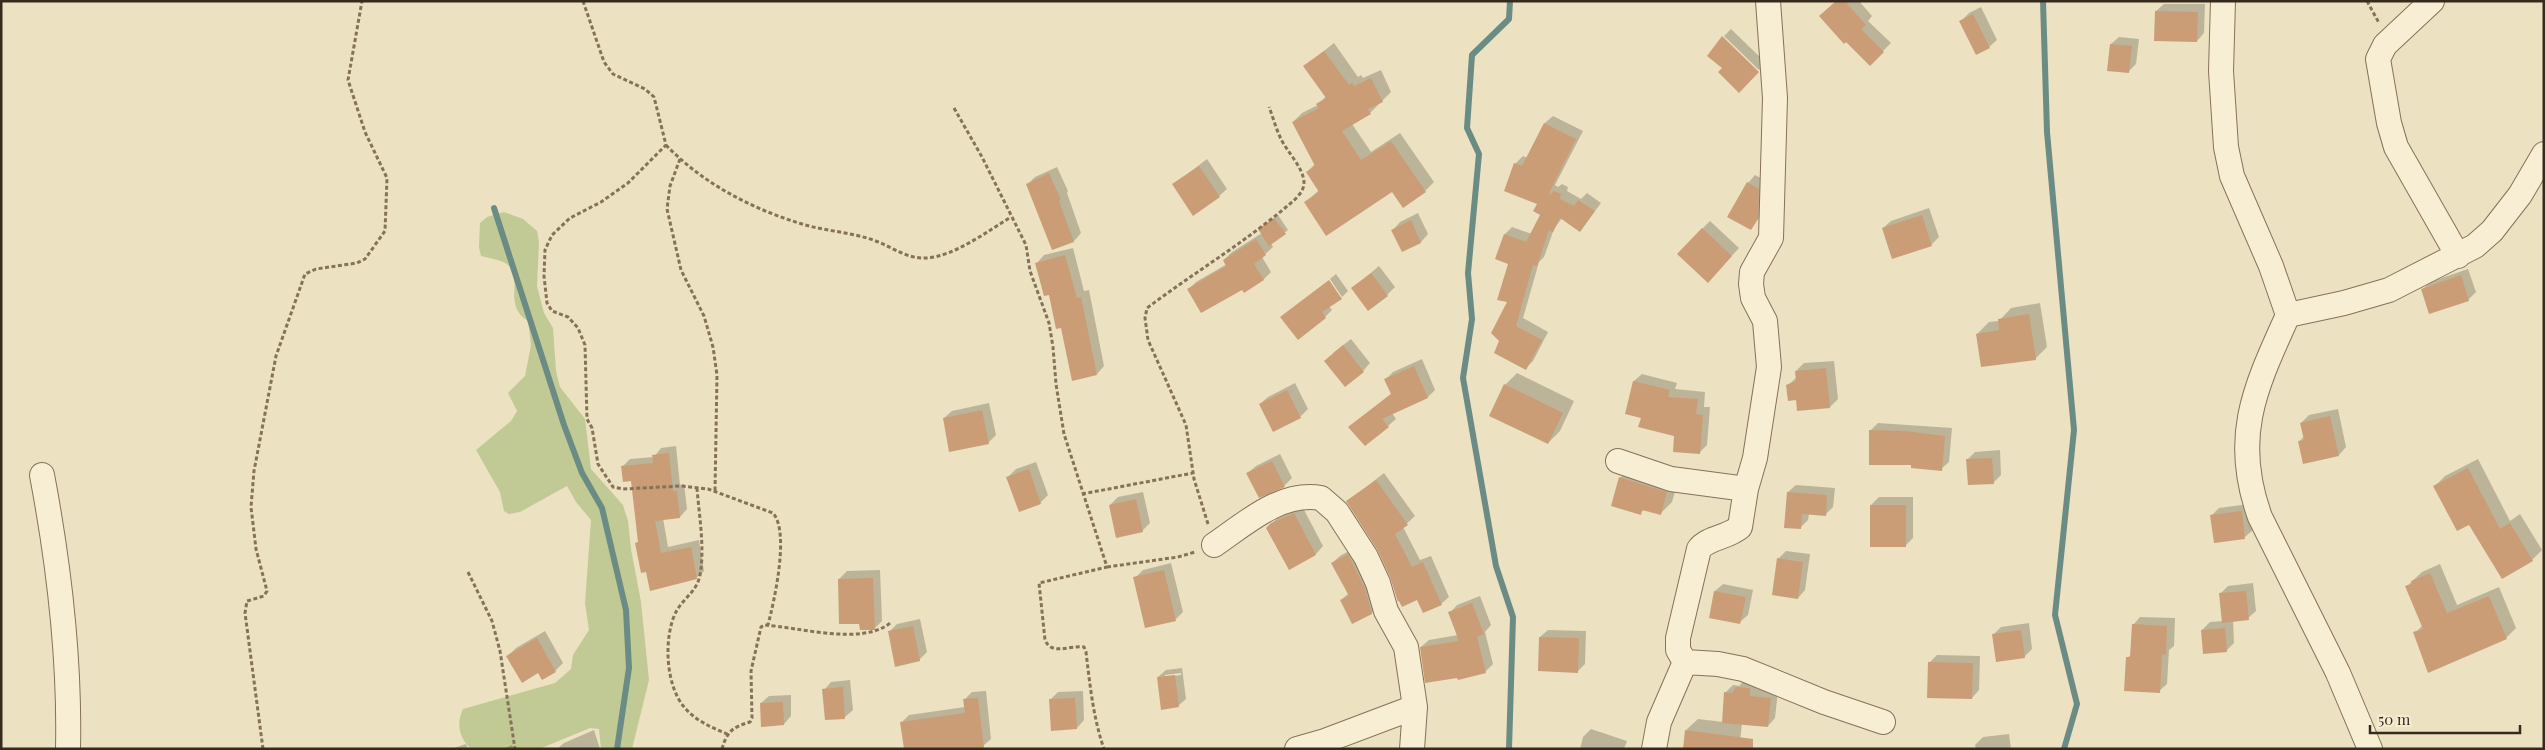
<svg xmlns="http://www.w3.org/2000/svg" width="2545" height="750" viewBox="0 0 2545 750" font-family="'Playfair Display',serif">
<rect width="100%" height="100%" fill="#ece1c0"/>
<!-- green -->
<path fill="#c1ca95" d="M 504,212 L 523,219 L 537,231 L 539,242 L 537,286 L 544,313 L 553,328 L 556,371 L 560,387 L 585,419 L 591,469 L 623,505 L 628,521 L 631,549 L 641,602 L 649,680 L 632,749 L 601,749 L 599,729 L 590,728 L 539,749 L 471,749 C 459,738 456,724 463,709 L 555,683 L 571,669 L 573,655 L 589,630 L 585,603 L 591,520 L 576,502 L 567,486 L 520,512 L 509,514 L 504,511 L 500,492 L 476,450 L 511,421 L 517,411 L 508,393 L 525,376 L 531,345 L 528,321 C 502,305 524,277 508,265 C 502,260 489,258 481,256 L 479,247 L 480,223 L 487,217 Z"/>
<!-- shadow -->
<path fill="#0003" fill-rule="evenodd" d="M 1837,1 L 1859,1 L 1872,16 L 1868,21 L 1891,43 L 1870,64 Z
M 2164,4 L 2205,4 L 2204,33 L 2197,41 L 2156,11 Z
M 1981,7 L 1997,40 L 1989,47 L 1961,21 L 1969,13 Z
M 1731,29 L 1766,63 L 1759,70 L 1724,36 Z
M 2119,37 L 2139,39 L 2136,64 L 2128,72 L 2111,44 Z
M 1334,43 L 1358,77 L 1361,75 L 1363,78 L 1381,70 L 1391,92 L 1370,113 L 1352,124 L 1371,152 L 1400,133 L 1434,182 L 1425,191 L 1392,190 L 1305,203 L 1319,190 L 1307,172 L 1315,164 L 1293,122 L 1302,113 L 1318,105 L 1326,96 L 1305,66 Z
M 1553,116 L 1583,131 L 1555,185 L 1558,187 L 1562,184 L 1568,187 L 1567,191 L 1581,199 L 1587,193 L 1601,203 L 1580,231 L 1562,218 L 1554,229 L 1544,257 L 1539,262 L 1523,318 L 1548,332 L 1533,361 L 1525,369 L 1501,341 L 1509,302 L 1509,263 L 1505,234 L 1512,227 L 1532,234 L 1542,214 L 1539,203 L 1515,164 L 1523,156 L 1528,158 L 1545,123 Z
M 1207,159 L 1227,189 L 1219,196 L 1173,185 Z
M 1057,167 L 1068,191 L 1067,193 L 1081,233 L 1074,241 L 1053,248 L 1027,185 L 1035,177 Z
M 1755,175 L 1766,181 L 1765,210 L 1751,228 L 1748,183 Z
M 1929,208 L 1939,237 L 1931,245 L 1883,228 L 1891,221 Z
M 1418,213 L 1428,234 L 1421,242 L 1402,251 L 1393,230 L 1400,222 Z
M 1278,215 L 1288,230 L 1271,243 L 1273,247 L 1262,257 L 1271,272 L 1264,279 L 1242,288 L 1189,289 L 1196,282 L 1227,264 L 1224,260 L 1232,252 L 1262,233 L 1263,226 Z
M 1710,221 L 1739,248 L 1716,273 L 1702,229 Z
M 1073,248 L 1084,291 L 1089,290 L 1104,366 L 1097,374 L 1050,293 L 1037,263 L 1044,255 Z
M 1379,266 L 1395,287 L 1387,295 L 1353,288 Z
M 2468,269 L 2476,292 L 2468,300 L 2422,290 L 2430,282 Z
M 1336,274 L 1348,291 L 1342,297 L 1330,279 Z
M 1328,281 L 1340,299 L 1329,306 L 1332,310 L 1325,317 L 1298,338 L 1289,311 Z
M 2040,303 L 2047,347 L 2035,359 L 1977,334 L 1989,322 L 1999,321 L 2011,308 Z
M 1351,339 L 1370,363 L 1363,371 L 1333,353 Z
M 1422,359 L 1435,390 L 1428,397 L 1392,413 L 1396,419 L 1388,426 L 1350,427 L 1392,393 L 1386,379 L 1393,372 Z
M 1834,361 L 1838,399 L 1830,407 L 1797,399 L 1787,386 L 1797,377 L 1796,371 L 1804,363 Z
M 1517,373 L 1574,401 L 1560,431 L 1548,443 L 1505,385 Z
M 1642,374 L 1677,383 L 1675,389 L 1705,392 L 1704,407 L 1710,407 L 1707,445 L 1699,453 L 1675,435 L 1642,417 L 1627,413 L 1634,381 Z
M 1295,383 L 1308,409 L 1300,417 L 1260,404 L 1268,397 Z
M 989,403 L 996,435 L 988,443 L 944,418 L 952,411 Z
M 2338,409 L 2346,447 L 2339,455 L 2299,442 L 2304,436 L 2301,423 L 2309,415 Z
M 1878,423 L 1952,428 L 1949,462 L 1941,469 L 1913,464 L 1870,431 Z
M 676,446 L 680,485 L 684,484 L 687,509 L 680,517 L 663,518 L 668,547 L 699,540 L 704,571 L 696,578 L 648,571 L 637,543 L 640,540 L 632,480 L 622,467 L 630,459 L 654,457 L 661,448 Z
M 2000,450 L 2001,475 L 1993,483 L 1967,460 L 1975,452 Z
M 1280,454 L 1292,478 L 1284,486 L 1248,473 L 1256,466 Z
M 2478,459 L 2510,521 L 2520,514 L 2542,550 L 2532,560 L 2435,486 L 2445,476 Z
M 1036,462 L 1048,495 L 1040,503 L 1008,477 L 1016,469 Z
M 1632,466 L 1678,481 L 1672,502 L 1660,514 L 1644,509 L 1641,513 L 1620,478 Z
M 1384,473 L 1415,516 L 1403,527 L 1420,560 L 1431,556 L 1449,597 L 1441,604 L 1418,598 L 1392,577 L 1380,551 L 1347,502 Z
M 1796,485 L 1835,488 L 1833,507 L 1825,515 L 1809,514 L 1808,520 L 1800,528 L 1788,492 Z
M 1143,492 L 1150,523 L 1142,531 L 1110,505 L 1118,497 Z
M 1879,497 L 1913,497 L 1913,538 L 1905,546 L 1871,505 Z
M 2249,504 L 2253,530 L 2245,537 L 2211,516 L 2219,508 Z
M 1302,506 L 1323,546 L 1316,554 L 1289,568 L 1268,528 L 1280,515 Z
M 1356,547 L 1380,605 L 1372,613 L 1352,622 L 1341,600 L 1349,593 L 1332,563 L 1340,556 Z
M 1786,551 L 1810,554 L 1805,590 L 1798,598 L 1778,559 Z
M 1171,563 L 1183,612 L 1175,620 L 1135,578 L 1143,570 Z
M 2440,564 L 2457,605 L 2499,587 L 2516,628 L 2506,638 L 2415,633 L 2423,625 L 2406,587 L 2422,572 Z
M 880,570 L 882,621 L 874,629 L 860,622 L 839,579 L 847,571 Z
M 2253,583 L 2256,611 L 2248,618 L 2233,620 L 2234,643 L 2226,651 L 2202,630 L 2210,622 L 2223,621 L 2220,594 L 2228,586 Z
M 1723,584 L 1753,590 L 1748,615 L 1740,622 L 1715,591 Z
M 1480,596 L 1491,625 L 1485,632 L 1493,664 L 1485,672 L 1421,647 L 1429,640 L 1458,635 L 1450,613 L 1457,605 Z
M 2140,617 L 2175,618 L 2174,646 L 2169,650 L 2167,684 L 2159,691 L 2127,658 L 2132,654 L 2133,625 Z
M 920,619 L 927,652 L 919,660 L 889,632 L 897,624 Z
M 2029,623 L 2032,649 L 2024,657 L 1993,635 L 2001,627 Z
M 1548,630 L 1586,631 L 1585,664 L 1577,672 L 1540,637 Z
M 545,631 L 563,663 L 555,671 L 538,672 L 508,656 L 516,648 Z
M 1937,655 L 1980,656 L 1979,690 L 1972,698 L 1929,663 Z
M 1182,668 L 1186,699 L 1178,706 L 1158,677 L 1166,670 ZM 1181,673 L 1181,675 L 1165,677 L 1165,675 Z
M 850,680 L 853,710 L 845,717 L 826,719 L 824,690 L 831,682 Z
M 1745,680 L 1758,681 L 1757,689 L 1778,691 L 1775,718 L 1768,726 L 1742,724 L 1739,749 L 1686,730 L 1698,719 L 1723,722 L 1725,693 L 1733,685 L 1739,686 Z
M 986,691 L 991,739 L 983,746 L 966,749 L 905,749 L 901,723 L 909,715 L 965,707 L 964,700 L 972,692 Z
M 1083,691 L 1084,720 L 1077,728 L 1050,700 L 1058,692 Z
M 791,695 L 791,716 L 784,724 L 761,703 L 769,696 Z
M 1591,729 L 1627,741 L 1624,749 L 1580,749 L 1583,737 Z
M 594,730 L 600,749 L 557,749 L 564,743 Z
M 2009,734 L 2011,749 L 1976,749 L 1975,745 L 1983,737 Z
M 466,744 L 468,749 L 451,749 Z
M 512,745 L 514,749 L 503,749 Z"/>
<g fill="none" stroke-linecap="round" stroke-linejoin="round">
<!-- stream -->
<path stroke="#6b8c85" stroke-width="6" d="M 2043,1 L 2047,132 L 2074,430 L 2055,615 L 2077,704 L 2064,749
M 494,208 L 564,425 L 582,473 L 602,508 L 626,610 L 629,668 L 617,749
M 1509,749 L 1513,617 L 1496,566 L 1463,378 L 1472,319 L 1468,273 L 1479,154 L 1467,128 L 1472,55 L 1509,19 L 1510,1"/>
</g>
<!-- building -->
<path fill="#ca9d77" d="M 1836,1 L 1845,1 L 1866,25 L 1861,29 L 1884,52 L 1870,66 L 1846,42 L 1844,44 L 1819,16 Z
M 2155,11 L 2198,12 L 2197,42 L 2154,41 Z
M 1973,14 L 1990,48 L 1976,55 L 1959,21 Z
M 1722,36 L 1759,72 L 1739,93 L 1718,72 L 1722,68 L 1707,56 Z
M 2110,44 L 2132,46 L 2129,73 L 2107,71 Z
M 1324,51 L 1349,85 L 1352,83 L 1354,86 L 1371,78 L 1383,102 L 1368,109 L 1371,114 L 1342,131 L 1361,160 L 1391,141 L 1426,192 L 1403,208 L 1392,192 L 1326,236 L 1304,202 L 1319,192 L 1306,172 L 1315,166 L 1292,122 L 1319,108 L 1316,104 L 1326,98 L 1303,66 Z
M 1544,123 L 1576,139 L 1549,193 L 1551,195 L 1553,191 L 1561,194 L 1560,199 L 1574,206 L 1578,200 L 1595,211 L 1580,232 L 1560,218 L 1553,232 L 1549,230 L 1537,266 L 1533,265 L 1516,326 L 1542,340 L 1526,370 L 1494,353 L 1499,341 L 1491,333 L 1507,302 L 1497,300 L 1508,264 L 1495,259 L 1504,234 L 1526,242 L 1540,215 L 1533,211 L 1537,204 L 1504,191 L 1514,163 L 1522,166 Z
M 1199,166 L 1220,197 L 1193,216 L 1172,184 Z
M 1049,173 L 1061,200 L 1059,201 L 1074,242 L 1052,250 L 1026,184 Z
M 1747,182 L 1759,189 L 1758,219 L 1751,230 L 1727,217 Z
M 1922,215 L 1932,246 L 1892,259 L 1882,228 Z
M 1274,218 L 1286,234 L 1269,246 L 1258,229 Z
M 1411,220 L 1421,243 L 1402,252 L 1391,230 Z
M 1702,228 L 1732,256 L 1708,283 L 1677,254 Z
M 1256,239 L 1266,255 L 1254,264 L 1264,280 L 1244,293 L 1242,290 L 1201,313 L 1187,289 L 1226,266 L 1223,260 Z
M 1065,255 L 1077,298 L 1081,297 L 1097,375 L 1072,381 L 1061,328 L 1056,329 L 1049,295 L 1044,296 L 1035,263 Z
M 1371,273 L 1388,296 L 1368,311 L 1351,288 Z
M 2461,275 L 2469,301 L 2429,314 L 2421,289 Z
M 1329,280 L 1342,299 L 1322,312 L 1326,318 L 1298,340 L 1280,317 Z
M 2029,314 L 2036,360 L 1981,367 L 1976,334 L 1999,330 L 1998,319 Z
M 1343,345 L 1364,372 L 1345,387 L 1324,361 Z
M 1414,366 L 1428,398 L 1382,419 L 1389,427 L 1365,446 L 1348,427 L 1391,394 L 1384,379 Z
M 1826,368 L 1830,408 L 1797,411 L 1796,400 L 1788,401 L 1786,385 L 1796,381 L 1795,371 Z
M 1633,381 L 1670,390 L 1668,397 L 1698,399 L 1696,414 L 1703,415 L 1700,454 L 1673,452 L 1674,436 L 1638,427 L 1641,418 L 1625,414 Z
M 1504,384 L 1563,413 L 1548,444 L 1489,416 Z
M 1287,390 L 1301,418 L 1273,432 L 1259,404 Z
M 982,410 L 989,444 L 949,452 L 943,418 Z
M 2330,416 L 2339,456 L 2303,464 L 2298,441 L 2304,440 L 2300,423 Z
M 1869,430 L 1905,431 L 1945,436 L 1942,471 L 1911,468 L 1911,465 L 1869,465 Z
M 669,453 L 673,491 L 677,491 L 680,518 L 655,521 L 661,553 L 691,547 L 697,579 L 650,591 L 646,572 L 641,573 L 635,543 L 638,542 L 631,481 L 623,482 L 621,466 L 653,463 L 652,455 Z
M 1992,458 L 1994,484 L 1968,485 L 1966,459 Z
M 1272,461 L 1285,487 L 1259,498 L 1246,473 Z
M 2468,468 L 2500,529 L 2510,523 L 2533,561 L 2502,579 L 2469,525 L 2457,531 L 2433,486 Z
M 1029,469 L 1041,504 L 1019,512 L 1006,477 Z
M 1619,477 L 1667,492 L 1661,515 L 1642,510 L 1641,515 L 1611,506 Z
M 1376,480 L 1408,525 L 1395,534 L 1412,567 L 1423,562 L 1442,605 L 1423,613 L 1417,600 L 1402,607 L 1399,601 L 1398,602 L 1390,577 L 1378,551 L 1346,501 Z
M 1787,492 L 1827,495 L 1826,516 L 1802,514 L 1801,529 L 1784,528 Z
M 1136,499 L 1143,532 L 1116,538 L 1109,505 Z
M 1870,505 L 1906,505 L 1906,547 L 1870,547 Z
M 2242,511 L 2245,539 L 2214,543 L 2210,515 Z
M 1294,513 L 1316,555 L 1289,570 L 1266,528 L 1271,523 Z
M 1348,554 L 1365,588 L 1372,614 L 1352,624 L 1340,600 L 1349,596 L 1331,563 Z
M 1777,558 L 1803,562 L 1798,599 L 1772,595 Z
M 1164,570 L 1176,621 L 1145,628 L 1133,577 Z
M 2430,573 L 2447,613 L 2489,596 L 2507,639 L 2428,673 L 2413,632 L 2423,629 L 2405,586 L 2412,584 L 2411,581 Z
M 873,578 L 875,630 L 860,630 L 859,624 L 839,624 L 838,579 Z
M 1714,591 L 1746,597 L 1740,624 L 1709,618 Z
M 2246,591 L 2249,620 L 2222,623 L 2219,593 Z
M 1472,603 L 1484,634 L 1477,637 L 1486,673 L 1458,680 L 1457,678 L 1425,683 L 1420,647 L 1459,641 L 1448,612 Z
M 2132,624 L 2167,626 L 2166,655 L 2162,654 L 2160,693 L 2124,691 L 2126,657 L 2130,657 Z
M 913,626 L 920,661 L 895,667 L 888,631 Z
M 2225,628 L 2227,652 L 2203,654 L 2201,630 Z
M 2021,630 L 2025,658 L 1996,662 L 1992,634 Z
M 1539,637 L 1579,638 L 1578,673 L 1538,671 Z
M 537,638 L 556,672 L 542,680 L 538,673 L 522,683 L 506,656 Z
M 1928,662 L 1973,663 L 1972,699 L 1927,698 Z
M 1175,675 L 1179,707 L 1161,710 L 1157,677 Z
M 843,687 L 845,719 L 825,720 L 822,689 Z
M 1736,687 L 1750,688 L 1750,696 L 1771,698 L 1768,727 L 1722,723 L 1724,692 L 1732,693 Z
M 978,698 L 984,748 L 904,749 L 900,722 L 965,713 L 963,699 Z
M 1075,698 L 1077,729 L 1051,731 L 1049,699 Z
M 783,702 L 784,725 L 761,727 L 760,703 Z
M 1685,730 L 1753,739 L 1753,749 L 1683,749 Z"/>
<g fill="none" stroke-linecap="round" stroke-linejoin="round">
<defs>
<path id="minor" d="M 2223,1 L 2221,71 L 2226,147 L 2232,176 L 2271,266 L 2288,315 C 2255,388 2231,437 2260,517 L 2338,673 L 2370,749
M 2432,1 L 2385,45 L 2378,59 L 2389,123 L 2396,147 L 2458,256
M 2288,315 L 2344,303 L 2389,290 L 2475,246 L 2492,231 L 2520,195 L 2544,154
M 1618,461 L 1671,479 L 1746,489
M 42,475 C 59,565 70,657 68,749
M 1214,545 C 1246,523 1281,491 1321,498 L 1337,512 L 1366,557 L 1378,583 L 1386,611 L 1406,647 L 1415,707 L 1412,749
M 1685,662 L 1718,664 L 1743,669 L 1824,702 L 1883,722
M 1297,749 L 1325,741 L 1415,707
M 1654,749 L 1659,722 L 1685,662 L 1678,650 L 1678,638 L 1699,549 C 1709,537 1727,538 1740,527 L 1746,489 L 1755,458 L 1769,367 L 1765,321 L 1753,298 L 1751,284 L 1752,272 L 1771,238 L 1775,98 L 1768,1"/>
</defs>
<!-- minor casing -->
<use href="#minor" stroke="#857259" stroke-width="26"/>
<!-- path -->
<path stroke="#857259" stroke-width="3" stroke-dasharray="4 2.5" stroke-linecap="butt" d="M 583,1 L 604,62 L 613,74 L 645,89 L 654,97 L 666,145 L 628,183 L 601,202 L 570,218 L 552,235 L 545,250 L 544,276 L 547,303 L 552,311 L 568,317 L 578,328 L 585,345 L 587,419 L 592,428 L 598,464 L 613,487 L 623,489 L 681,486 L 708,489 L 773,513 C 790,532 774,602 768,625
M 2367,1 L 2379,23
M 954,108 L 982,157 L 1026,245 L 1030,271 L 1049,323 L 1053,347 L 1056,384 L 1064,434 L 1107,567 L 1039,583 L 1045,640 C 1052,656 1069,645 1084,647 L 1086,652 C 1090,685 1093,717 1104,749
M 666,145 C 702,183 752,209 802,224 C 825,231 850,232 873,240 C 891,246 906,259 926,258 C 953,257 988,231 1011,217
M 680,159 L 670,186 L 667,209 L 681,270 L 704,316 L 713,347 L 717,375 L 715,491
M 697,488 C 699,515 705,548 700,575 C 697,591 685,597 677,610 C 663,635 665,686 685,708 C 696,721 711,727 727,734
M 1082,494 L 1193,473
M 1208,524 L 1194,479 L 1186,425 L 1148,340 L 1145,318 L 1147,308 C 1195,272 1247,241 1292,202 C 1298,197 1304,190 1304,183 C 1304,168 1287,152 1281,139 C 1276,129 1273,117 1269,107
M 1107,567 L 1178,557 L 1195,552
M 468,572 L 492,621 L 500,651 L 515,749
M 263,749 L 245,613 L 247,601 L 264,596 L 267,591 L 256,549 L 251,507 L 254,471 L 276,356 L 305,274 L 316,269 L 357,263 L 365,259 L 385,231 L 387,178 L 365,132 L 348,80 L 362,1
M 722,749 C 727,731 733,727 750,722 L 752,718 L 751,671 L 761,627 L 764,625 C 798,627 862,646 890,623"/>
<!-- minor -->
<use href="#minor" stroke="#f8eed3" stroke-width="24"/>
</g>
<!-- border -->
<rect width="2545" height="750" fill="none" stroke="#352a1d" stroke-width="5"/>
<!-- scale -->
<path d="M2370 725v8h150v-8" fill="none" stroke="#352a1d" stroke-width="2.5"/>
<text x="2378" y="725" font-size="15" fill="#352a1d" stroke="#f4ebd0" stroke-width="4" paint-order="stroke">50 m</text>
</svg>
